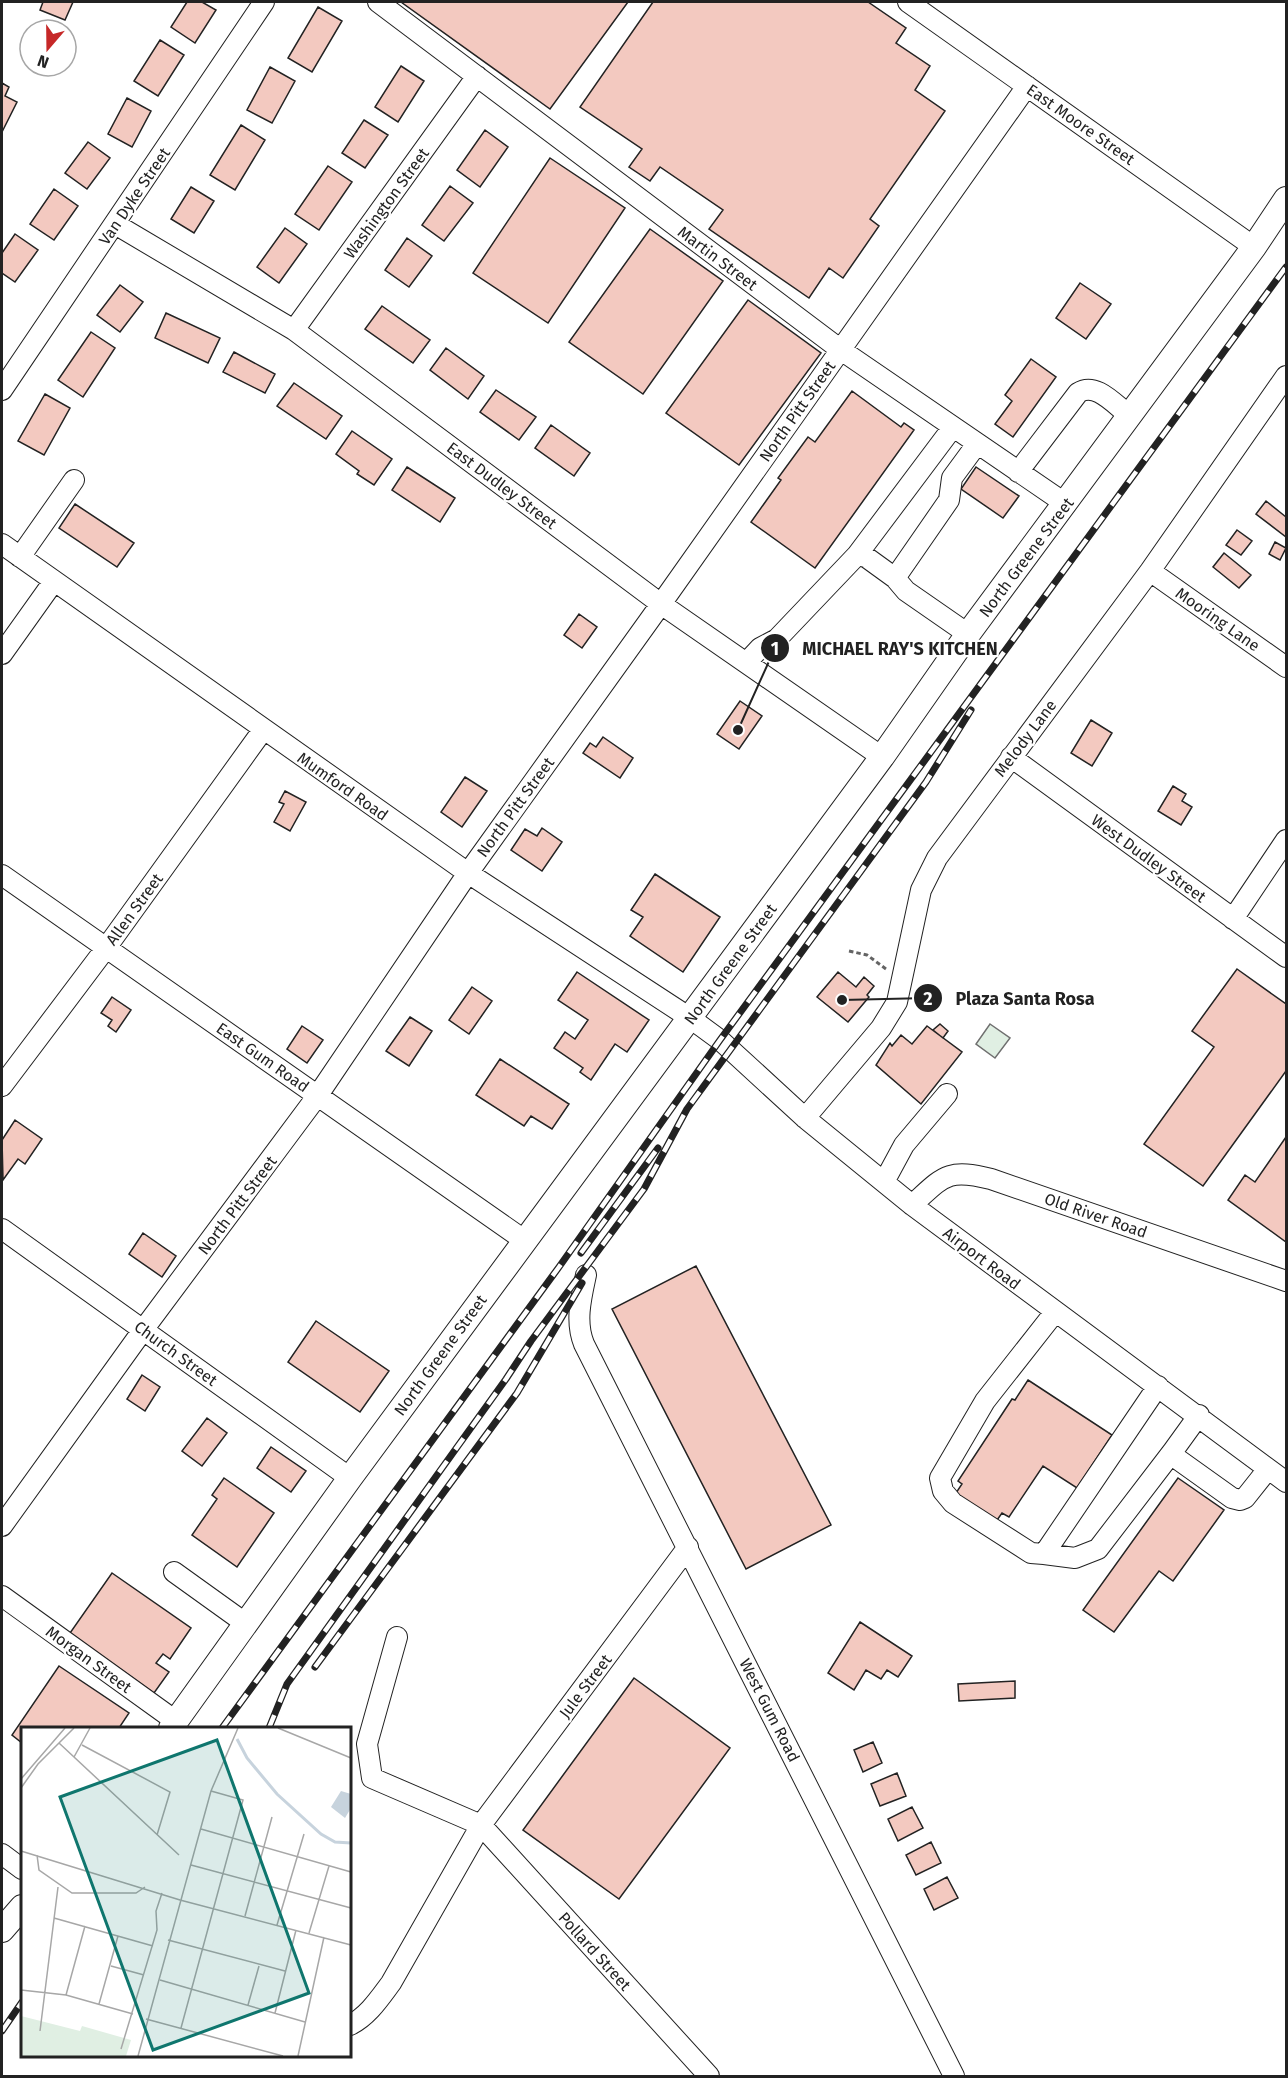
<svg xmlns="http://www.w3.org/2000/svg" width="1288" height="2078" viewBox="0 0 1288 2078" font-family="'Fira Sans',sans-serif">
<rect width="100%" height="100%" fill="#fff"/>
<!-- green -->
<path fill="#e0efe3" stroke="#6f6f6f" stroke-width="1.5" d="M 990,1024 L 1010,1038 L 995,1058 L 976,1044 Z"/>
<!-- building -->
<path fill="#f3c9c0" stroke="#222" stroke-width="1.5" d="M 43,2 L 73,2 L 65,20 L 40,10 Z
M 187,2 L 202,2 L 216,10 L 195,43 L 171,27 Z
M 401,2 L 628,2 L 550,109 Z
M 653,2 L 868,2 L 906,28 L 896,43 L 930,66 L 915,90 L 945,111 L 870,219 L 879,226 L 843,278 L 829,268 L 809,298 L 709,229 L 723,210 L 660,167 L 650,181 L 629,167 L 642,149 L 580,107 Z
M 318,7 L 342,21 L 312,72 L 288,58 Z
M 160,40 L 184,55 L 158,96 L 134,81 Z
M 401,66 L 424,81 L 398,122 L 375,107 Z
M 270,67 L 295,81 L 272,123 L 247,110 Z
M 2,83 L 9,87 L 5,96 L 17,102 L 2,132 Z
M 127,98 L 151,111 L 132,147 L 108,134 Z
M 364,120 L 388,135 L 365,168 L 342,153 Z
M 241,125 L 265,140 L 235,190 L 210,175 Z
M 485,130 L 508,147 L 480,187 L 457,170 Z
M 88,142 L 110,158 L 87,189 L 65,173 Z
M 550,158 L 625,208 L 548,323 L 473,273 Z
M 328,166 L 352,182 L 319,230 L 295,214 Z
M 450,186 L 473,203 L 444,241 L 422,225 Z
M 191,187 L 214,201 L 194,233 L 171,219 Z
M 54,189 L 78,206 L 54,240 L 30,224 Z
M 285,228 L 307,244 L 279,283 L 257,267 Z
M 650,229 L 723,281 L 643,394 L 569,342 Z
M 15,234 L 38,250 L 15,282 L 2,273 L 2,253 Z
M 407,238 L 432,256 L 409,287 L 385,270 Z
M 1080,283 L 1111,304 L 1086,339 L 1056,318 Z
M 120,285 L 143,302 L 120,332 L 97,315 Z
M 748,300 L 821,353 L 739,465 L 666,413 Z
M 382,306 L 430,340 L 413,363 L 365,329 Z
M 166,313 L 220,338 L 208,363 L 155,338 Z
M 91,332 L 115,348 L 83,397 L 58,380 Z
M 446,348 L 484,376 L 468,399 L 430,370 Z
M 234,352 L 275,374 L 265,393 L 223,372 Z
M 1031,359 L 1056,377 L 1013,437 L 995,424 L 1012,401 L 1005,395 Z
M 294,383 L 342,416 L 326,439 L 277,406 Z
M 496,390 L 536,417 L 519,440 L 480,412 Z
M 852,391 L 901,427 L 904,423 L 914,430 L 815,568 L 751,522 L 781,480 L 778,478 L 808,437 L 815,442 Z
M 45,394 L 70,408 L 44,455 L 18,441 Z
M 551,425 L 590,453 L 574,476 L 535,448 Z
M 352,431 L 392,459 L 374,485 L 357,474 L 359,471 L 336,454 Z
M 407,467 L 455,498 L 440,522 L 392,490 Z
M 976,467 L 1019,496 L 1003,518 L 961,489 Z
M 1266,501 L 1286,517 L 1286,537 L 1256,514 Z
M 75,504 L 134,543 L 117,567 L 59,528 Z
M 1237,530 L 1252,541 L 1241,555 L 1226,545 Z
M 1275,542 L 1286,548 L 1280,560 L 1269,554 Z
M 1224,553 L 1251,575 L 1239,588 L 1213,567 Z
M 579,614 L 597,627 L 582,648 L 564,635 Z
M 740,701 L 762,716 L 739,749 L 717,734 Z
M 1091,720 L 1112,733 L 1092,766 L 1071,753 Z
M 603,737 L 633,758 L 620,778 L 583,753 L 590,743 L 596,747 Z
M 465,777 L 487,791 L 462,827 L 441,812 Z
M 1173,786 L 1186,794 L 1182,801 L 1192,807 L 1181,825 L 1158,811 Z
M 285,791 L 306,802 L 290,831 L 274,822 L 284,804 L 279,802 Z
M 542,828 L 562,842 L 542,871 L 511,850 L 525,829 L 537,836 Z
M 655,874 L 720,917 L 683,972 L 630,936 L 643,917 L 631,910 Z
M 1237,969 L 1286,1004 L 1286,1071 L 1203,1186 L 1144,1144 L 1214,1047 L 1192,1031 Z
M 577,972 L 649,1020 L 627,1052 L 615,1044 L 591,1080 L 580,1072 L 583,1068 L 554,1048 L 565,1032 L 575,1039 L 588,1020 L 558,1000 Z
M 838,972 L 856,987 L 864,977 L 874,986 L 867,995 L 869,997 L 848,1022 L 817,997 Z
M 472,987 L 492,1001 L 469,1034 L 449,1020 Z
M 112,997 L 131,1010 L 116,1032 L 108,1026 L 112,1020 L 101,1013 Z
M 410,1017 L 432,1031 L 409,1066 L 386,1051 Z
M 940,1024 L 948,1031 L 943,1038 L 933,1030 Z
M 302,1026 L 323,1040 L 307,1063 L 287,1049 Z
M 927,1026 L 962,1052 L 921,1104 L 876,1065 L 890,1043 L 892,1046 L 901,1035 L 912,1044 Z
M 500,1059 L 569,1104 L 552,1129 L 531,1116 L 524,1126 L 476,1095 Z
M 15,1120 L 42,1139 L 25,1164 L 18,1159 L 3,1180 L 2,1140 Z
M 1286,1137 L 1286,1242 L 1228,1200 L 1245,1175 L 1255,1182 Z
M 143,1233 L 176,1256 L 162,1277 L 129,1254 Z
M 696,1266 L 831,1525 L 746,1569 L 612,1309 Z
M 316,1321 L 389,1371 L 360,1412 L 288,1362 Z
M 142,1375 L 160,1387 L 145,1411 L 127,1399 Z
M 1028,1380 L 1112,1435 L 1077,1488 L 1043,1466 L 1009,1517 L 1002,1513 L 995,1523 L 954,1496 L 962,1484 L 958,1481 L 1012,1399 L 1015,1400 Z
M 207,1418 L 227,1433 L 202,1466 L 182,1451 Z
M 271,1447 L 306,1471 L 291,1492 L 257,1468 Z
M 224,1478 L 274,1513 L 237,1567 L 192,1535 L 217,1499 L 212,1495 Z
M 1178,1478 L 1224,1510 L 1173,1581 L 1159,1571 L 1114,1632 L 1083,1610 Z
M 112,1573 L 191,1628 L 170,1659 L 163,1654 L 156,1663 L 169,1672 L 154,1693 L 70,1633 Z
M 860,1622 L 912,1656 L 898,1677 L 887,1670 L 881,1679 L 866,1670 L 854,1690 L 828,1673 Z
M 59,1666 L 129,1713 L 119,1728 L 22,1728 L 22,1743 L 12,1735 Z
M 634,1678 L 730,1748 L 619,1899 L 523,1830 Z
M 1015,1681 L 1015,1698 L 959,1701 L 958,1684 Z
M 873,1742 L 882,1763 L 863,1772 L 854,1750 Z
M 897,1773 L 906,1796 L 880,1806 L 871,1784 Z
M 912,1807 L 923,1828 L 898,1841 L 888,1819 Z
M 931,1842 L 941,1863 L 916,1875 L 906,1855 Z
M 947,1877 L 958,1898 L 934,1910 L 924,1889 Z"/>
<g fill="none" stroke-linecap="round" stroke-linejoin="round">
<defs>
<path id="minor" d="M 378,2 L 841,350 L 1066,504
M 908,2 L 1254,247
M 115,224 L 294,330 L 661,604 L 882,757
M 294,330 L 477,76
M 2,390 L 264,2
M 1018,472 L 1078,393 C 1096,381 1115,405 1130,416
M 2,544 L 468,873 L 690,1018 L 720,1040 L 805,1118 L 912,1205 L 1286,1482
M 857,555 L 953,427
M 20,557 L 74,480
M 1150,571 L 1286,667
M 968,634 L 906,591 L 895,578 L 949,500 L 952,478 L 977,444
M 2,654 L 54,581
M 746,663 L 760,648 L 777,639 L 857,555 L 866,557 L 895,578
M 1011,757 L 1286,957
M 2,875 L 524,1240
M 1233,919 L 1286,840
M 2,1086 L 106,948 L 263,730
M 805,1118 L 881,1028 L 897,1002 L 921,890 L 937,858 L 1150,571 L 1286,376
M 884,1182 L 904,1145 L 947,1094
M 912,1205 C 944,1176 947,1168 991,1179 L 1286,1281
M 2,1229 L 350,1478
M 586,1275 C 581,1298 575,1322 584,1344 L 954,2076
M 1055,1312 L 985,1401 L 940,1478 L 943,1491 L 953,1503 L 1031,1553 L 1044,1554 L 1158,1386
M 1199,1415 L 1173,1451 L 1176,1458 L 1232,1498 L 1240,1500 L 1245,1498 L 1268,1469
M 2,1526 L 143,1330 L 318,1095 L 468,873 L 661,604 L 1027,86
M 1044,1554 L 1075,1558 L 1098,1549 L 1173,1451
M 174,1572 L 245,1623
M 2,1596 L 177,1722
M 397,1637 L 367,1744 L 372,1778 L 481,1825 L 709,2076
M 2,1854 L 22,1869
M 350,2025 C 368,2016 379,1999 391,1983 L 481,1825 L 688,1547"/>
<path id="major" d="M 171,1728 L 350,1478 L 882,757 L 968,634 L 1254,247 L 1286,199
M 2,1930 L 22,1907"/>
</defs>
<!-- minor casing -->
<use href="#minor" stroke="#222" stroke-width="22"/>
<!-- major casing -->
<use href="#major" stroke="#222" stroke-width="26"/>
<!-- path -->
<path stroke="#646464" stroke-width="3" stroke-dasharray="4.5 3" stroke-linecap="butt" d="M 849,951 L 867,955 L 886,969"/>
<!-- minor -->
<use href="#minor" stroke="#fff" stroke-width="20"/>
<!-- major -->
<use href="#major" stroke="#fff" stroke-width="24"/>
<defs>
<path id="rail" d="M 581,1253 L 658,1148
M 315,1667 L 517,1393 L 582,1283
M 222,1728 L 559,1267 L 720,1040 L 1286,267
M 269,1728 L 287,1684 L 506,1379 L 531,1341 L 644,1189 L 687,1109 L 926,782 L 971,710
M 2,2031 L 22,2002"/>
</defs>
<!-- rail casing -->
<use href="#rail" stroke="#222" stroke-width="7"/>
<!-- rail -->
<use href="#rail" stroke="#fff" stroke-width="4.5" stroke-dasharray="14" stroke-linecap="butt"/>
</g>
<g text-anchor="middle" stroke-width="4.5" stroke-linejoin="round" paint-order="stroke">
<!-- street labels -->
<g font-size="16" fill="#222" stroke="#fff">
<text transform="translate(1081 124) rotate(35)" y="6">East Moore Street</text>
<text transform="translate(134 196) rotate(-56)" y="6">Van Dyke Street</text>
<text transform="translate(386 203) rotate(-54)" y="6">Washington Street</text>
<text transform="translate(718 258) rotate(37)" y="6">Martin Street</text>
<text transform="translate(797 411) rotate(-55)" y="6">North Pitt Street</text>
<text transform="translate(502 485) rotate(37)" y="6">East Dudley Street</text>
<text transform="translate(1026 557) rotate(-53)" y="6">North Greene Street</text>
<text transform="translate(1218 619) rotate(35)" y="6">Mooring Lane</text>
<text transform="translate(1025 738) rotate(-53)" y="6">Melody Lane</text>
<text transform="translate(343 786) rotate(35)" y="6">Mumford Road</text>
<text transform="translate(515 807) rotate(-54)" y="6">North Pitt Street</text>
<text transform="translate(1149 858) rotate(36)" y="6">West Dudley Street</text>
<text transform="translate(134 909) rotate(-54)" y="6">Allen Street</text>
<text transform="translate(730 964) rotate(-54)" y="6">North Greene Street</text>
<text transform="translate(263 1057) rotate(35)" y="6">East Gum Road</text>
<text transform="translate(237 1205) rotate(-53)" y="6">North Pitt Street</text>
<text transform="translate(1096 1215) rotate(19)" y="6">Old River Road</text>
<text transform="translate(982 1258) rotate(37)" y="6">Airport Road</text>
<text transform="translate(176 1353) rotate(36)" y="6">Church Street</text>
<text transform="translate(440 1355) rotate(-54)" y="6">North Greene Street</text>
<text transform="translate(89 1659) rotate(36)" y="6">Morgan Street</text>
<text transform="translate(585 1686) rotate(-53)" y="6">Jule Street</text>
<text transform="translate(770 1710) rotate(63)" y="6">West Gum Road</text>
<text transform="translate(595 1951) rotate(48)" y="6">Pollard Street</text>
</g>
</g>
<!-- overview -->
<g transform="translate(21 1727)">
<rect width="330" height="330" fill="#fff"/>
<path d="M 0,289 L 59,304 L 61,299 L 110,313 L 105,329 L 0,329 Z" fill="#e0efe3"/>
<path d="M 320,64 L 330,67 L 330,81 L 324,91 L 310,80 Z" fill="#c7d3dd"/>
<path fill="none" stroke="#c7d3dd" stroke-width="3" d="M 216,12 L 226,31 L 256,67 L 300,107 L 314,115 L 330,116"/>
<path fill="none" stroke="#a7a7a7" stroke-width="1.5" d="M 257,1 L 330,31M 38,16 L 158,128M 61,18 L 149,65 L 136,108M 53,30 L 69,1M 0,52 L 44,1M 0,61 L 17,37 L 53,1M 180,102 L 330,145M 0,124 L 159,173 L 330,218M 16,128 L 18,143 L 51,166 L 115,166 L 124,160M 170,138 L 330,181M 224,189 L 251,90M 33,191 L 132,219M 256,198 L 283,107M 288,206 L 308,139M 147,213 L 264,244M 90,239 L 123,248M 139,253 L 284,295M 0,263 L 45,268 L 112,287M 45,268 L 64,199M 78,277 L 97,209M 227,278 L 238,239M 254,286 L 275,203M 125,292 L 262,329M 160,301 L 222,73 L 190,64M 19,304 L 37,160M 100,322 L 136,203 L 135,184 L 141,166M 117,329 L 190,64 L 217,1M 277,329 L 303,210"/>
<path fill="#0f766e" fill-opacity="0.15" stroke="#0f766e" stroke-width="3" d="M 196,13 L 288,266 L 132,323 L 39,70 Z"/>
<rect width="330" height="330" fill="none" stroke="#222" stroke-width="3"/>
</g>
<!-- callouts -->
<path fill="none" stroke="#222" stroke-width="2" d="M738 730L775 648M842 1000L928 998"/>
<g fill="#222" stroke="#fff" stroke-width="2">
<circle cx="738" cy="730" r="6"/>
<circle cx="842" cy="1000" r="6"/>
<circle cx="775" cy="648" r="15"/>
<circle cx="928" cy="998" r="15"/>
</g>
<g font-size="18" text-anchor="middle" font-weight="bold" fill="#fff">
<text x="775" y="655">1</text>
<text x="928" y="1005">2</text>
</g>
<g font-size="18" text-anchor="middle" font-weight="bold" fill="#222" stroke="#fff" stroke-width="4.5" stroke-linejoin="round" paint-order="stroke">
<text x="900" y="655">MICHAEL RAY'S KITCHEN</text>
<text x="1025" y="1005">Plaza Santa Rosa</text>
</g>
<!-- border -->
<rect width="1288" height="2078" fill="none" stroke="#222222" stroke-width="6"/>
<!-- north arrow -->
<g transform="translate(48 48) rotate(200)"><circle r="28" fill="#ffffff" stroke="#a7a7a7" stroke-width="1.5"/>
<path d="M0-4.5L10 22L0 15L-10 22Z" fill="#c62828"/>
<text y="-9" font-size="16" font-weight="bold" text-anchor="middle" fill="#222222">N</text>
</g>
</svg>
